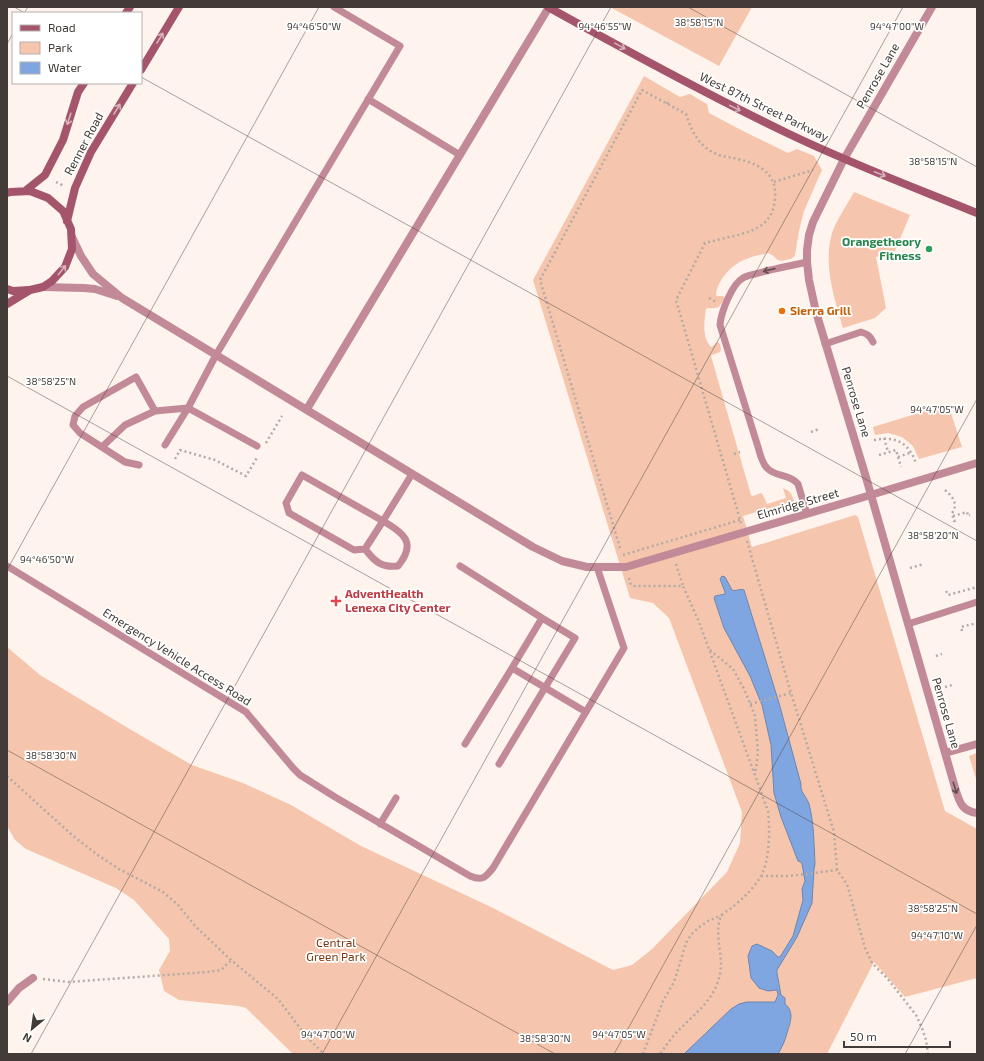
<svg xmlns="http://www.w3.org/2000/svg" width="984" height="1061" viewBox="0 0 984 1061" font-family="'Exo 2',sans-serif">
<rect width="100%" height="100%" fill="#fef3ed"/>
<!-- green -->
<path fill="#f5c6ad" d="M 610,7 L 752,7 L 719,66 Z
M 644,76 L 680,97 L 690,94 L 707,104 L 709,113 C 735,127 761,140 788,153 L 797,149 L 814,156 L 822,170 L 804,211 L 799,231 L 795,255 C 793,259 790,259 786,260 C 775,263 777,256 768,253 C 760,255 752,256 744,260 C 731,265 717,281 716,295 L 717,296 L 723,296 L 725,298 C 719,307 720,309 708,308 L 706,309 C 704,322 702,337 711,347 L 713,346 L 716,343 L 718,342 L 720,344 L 721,350 L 720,352 L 712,355 L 711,356 L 751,495 L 753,496 L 761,493 L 763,495 L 767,504 L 786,498 L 783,488 C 790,491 792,494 794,501 L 743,516 L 752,547 L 855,515 L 858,517 L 945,811 L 977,829 L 977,978 L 905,997 L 874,962 L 827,1054 L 293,1054 L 246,1008 L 238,1006 L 179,1000 L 164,991 L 159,970 L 170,951 L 169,939 L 134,900 L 116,888 L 26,849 L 15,840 L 7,826 L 7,647 L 40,675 L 133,731 L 192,765 L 243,783 L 291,805 L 361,846 L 491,907 L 613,970 L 632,965 L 651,950 L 727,872 L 740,843 L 742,812 L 669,618 L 653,603 L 630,598 L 533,280 Z
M 854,192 L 910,215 L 894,253 L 876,257 L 886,308 L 875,318 L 843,328 C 834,297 823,265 832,233 C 837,219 847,205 854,192 Z
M 948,404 L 962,447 L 919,459 L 913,446 L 902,437 L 888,433 L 875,435 L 873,427 Z
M 977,753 L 977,782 L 969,756 Z"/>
<!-- water -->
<path fill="#80a6e1" stroke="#6d86ae" d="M 722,576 L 725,577 L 732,590 C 736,592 740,588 744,590 L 779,703 L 801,784 C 800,793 806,795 809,804 C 814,823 814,844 815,864 L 814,869 L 812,903 L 797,937 L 777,970 L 777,973 L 781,995 L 785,998 L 785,1004 C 795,1012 790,1023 787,1033 C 785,1041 782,1047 778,1054 L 684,1054 L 731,1009 L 739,1004 L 747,1002 L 775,1002 L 778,995 L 777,990 L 768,991 L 759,988 L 751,978 L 748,956 L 752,946 L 757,944 L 772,951 L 778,957 L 780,957 L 793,936 L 803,900 L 802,889 L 805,881 L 802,864 L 801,862 L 798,861 L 781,817 L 774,793 L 771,745 L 762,705 L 750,676 L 724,628 L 714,598 L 715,596 L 725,594 L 725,592 L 720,579 Z"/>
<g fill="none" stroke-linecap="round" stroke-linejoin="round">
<!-- path -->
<path stroke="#b4aaa5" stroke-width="2.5" stroke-dasharray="2 3" stroke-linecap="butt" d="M 667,104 L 669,99
M 56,182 L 64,186
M 774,182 L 813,170
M 709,298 L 716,302
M 811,432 L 819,429
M 884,438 L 888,452
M 874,440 C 896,436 908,442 916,463
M 266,443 L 282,416
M 734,454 L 740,452
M 879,455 L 896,450 L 901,467
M 898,457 L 912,452
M 175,459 L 180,450 L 215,460 L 246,476 L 258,456
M 945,490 C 952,496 959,504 952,513 L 954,521 L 958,520
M 953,516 L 967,512 L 968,516 L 970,515
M 747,541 L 791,693 L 834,832 L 837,870 L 847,884 L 865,948 L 872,963 L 887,978 L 916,1015 L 922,1028 L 926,1040 L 928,1054
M 620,548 L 540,280 L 642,90 L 686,114 C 692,133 700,148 719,155 C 725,157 731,157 737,159 C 747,161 757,164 765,171 C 773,178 776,187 775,198 C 773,224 757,230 734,236 C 724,238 714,241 705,243 L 676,300 L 741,523
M 623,555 L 740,520
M 676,564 L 683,586
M 910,568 L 924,564
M 629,578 L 631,585 L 634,586 L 683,586 L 699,622 L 768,811 C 770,829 770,860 761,876 C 757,883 751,890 746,895 C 741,900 735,905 730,909 C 727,911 724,913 722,915 C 714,927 721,950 721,963 C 721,970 720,977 717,984 C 711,1001 696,1013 683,1026 C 674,1034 667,1044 660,1054
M 946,591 L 948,595 L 977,587
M 962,631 L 961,627 L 977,623
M 710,650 L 733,669 L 745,691 L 755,716 L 758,753 L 755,775
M 936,656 L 942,654
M 945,687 L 952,685
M 750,704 L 791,693
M 7,776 L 72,835 L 99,856 L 119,869 L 163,892 L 178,905 L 196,927 L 231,960 L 278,999 L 306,1036 L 324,1054
M 761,876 L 789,876 L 837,870
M 43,979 L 68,982 L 208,972 L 221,970 L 231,960
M 643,1054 L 663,1001 L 674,982 L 686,943 L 691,935 L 698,928 L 708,921 L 722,915"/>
<!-- lane -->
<path stroke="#c28a98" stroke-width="7" d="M 368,99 L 460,155
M 807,262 C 790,266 772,269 755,274 C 751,275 746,276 743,278 C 732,284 721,312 720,325 L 758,447 C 760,454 762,463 767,468 C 775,477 790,474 798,484 L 807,514
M 825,344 L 861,332 C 868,334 870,336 873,342
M 165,445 L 188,408 L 216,355 L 400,46 L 334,7
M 102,447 L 125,425 L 155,411 L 188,408 L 257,446
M 139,465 L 125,462 L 80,433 L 73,425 L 75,416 L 83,407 L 136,377 L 155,411
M 365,549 C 375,562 382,568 398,566 C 417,543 404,533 383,521 L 365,549 L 354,550 L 289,513 L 286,503 L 302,475 L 383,521 L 412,474
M 7,566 L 246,712 L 293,768 L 300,775 L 335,797 L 470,876 C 482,881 485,878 493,868 L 624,648 L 597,567
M 460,566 L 542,618 L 512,668 L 586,712
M 908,624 L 977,602
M 465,744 L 512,668
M 499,764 L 575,638 L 542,618
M 380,824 L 396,798"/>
<!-- street -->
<path stroke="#c28a98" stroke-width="8" d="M 932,7 L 844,159 L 813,222 L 809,235 L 807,250 L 807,262 L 809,280 L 816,312 L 865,474 L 956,791 C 960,804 963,811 977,813
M 72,237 L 81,256 L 93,274 L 122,298 L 533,547 L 562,561 L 587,567 L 626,567 L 854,500 L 977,463
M 43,287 L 84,288 L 95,289 L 117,296
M 307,409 L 549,7
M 945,753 L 977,744
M 7,1002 L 19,988 L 33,978"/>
<!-- secondary -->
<path stroke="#a4556c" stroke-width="8" d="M 548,7 C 627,51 706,94 787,133 C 849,163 913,187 977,213
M 126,13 L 130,7
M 141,70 L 179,7
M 25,191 L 45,175 L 63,140 L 78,92 L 84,83
M 7,193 L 10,192 L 30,191 L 48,198 L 63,211 L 71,229 L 72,249 L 65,267 L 52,281 L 43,287 L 30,290 L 7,304
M 67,221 L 75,188 L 91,152 L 133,83
M 7,289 L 13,291 L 29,290"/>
</g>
<!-- one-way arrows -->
<defs><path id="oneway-shaft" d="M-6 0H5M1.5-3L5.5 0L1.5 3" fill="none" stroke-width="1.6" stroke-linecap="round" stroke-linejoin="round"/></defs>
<g stroke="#d6b2bd">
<use href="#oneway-shaft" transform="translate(160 38) rotate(-59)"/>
<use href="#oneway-shaft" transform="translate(620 46) rotate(29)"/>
<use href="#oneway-shaft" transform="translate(735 108) rotate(26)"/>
<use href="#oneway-shaft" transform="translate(117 109) rotate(-59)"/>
<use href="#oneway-shaft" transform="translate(69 119) rotate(108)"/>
<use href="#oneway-shaft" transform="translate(880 174) rotate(22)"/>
<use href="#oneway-shaft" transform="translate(62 270) rotate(-51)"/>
</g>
<g stroke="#624f4f">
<use href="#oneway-shaft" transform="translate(769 270) rotate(167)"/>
<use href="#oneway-shaft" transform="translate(955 788) rotate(73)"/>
</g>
<!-- ticks -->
<path fill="none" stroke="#423b37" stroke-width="1" stroke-opacity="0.45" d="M 14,7 L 25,13M 688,7 L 977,167M 24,13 L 28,7M 7,44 L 13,33M 141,77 L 977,541M 7,376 L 977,914M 7,570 L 319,7M 7,750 L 555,1054M 31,1054 L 611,7M 322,1054 L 903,7M 614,1054 L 977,399M 905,1054 L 977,925"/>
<!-- markers -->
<circle fill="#2e9e5b" stroke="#fff" stroke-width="1.5" cx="929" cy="249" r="4"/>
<circle fill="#e8710a" stroke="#fff" stroke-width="1.5" cx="782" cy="311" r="4"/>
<path fill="#e0444e" stroke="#fff" stroke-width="1.5" d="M334 595h4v4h4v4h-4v4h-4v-4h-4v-4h4z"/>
<g text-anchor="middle" stroke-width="3.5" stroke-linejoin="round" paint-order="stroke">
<!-- street labels -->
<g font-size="12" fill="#423b37" stroke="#fff">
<text transform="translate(878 76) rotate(-60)" y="4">Penrose Lane</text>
<text transform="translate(764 107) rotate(26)" y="4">West 87th Street Parkway</text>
<text transform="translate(84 144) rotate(-62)" y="4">Renner Road</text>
<text transform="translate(856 402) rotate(73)" y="4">Penrose Lane</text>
<text transform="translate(798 504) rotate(-16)" y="4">Elmridge Street</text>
<text transform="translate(177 657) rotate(32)" y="4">Emergency Vehicle Access Road</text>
<text transform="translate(946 713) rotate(74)" y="4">Penrose Lane</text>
</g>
<!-- leisure labels -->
<g font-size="12" font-weight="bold" fill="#27864d" stroke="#fff" text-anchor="end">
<text x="921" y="246">Orangetheory<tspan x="921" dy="14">Fitness</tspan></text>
</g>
<!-- food labels -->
<g font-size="12" font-weight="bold" fill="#c56008" stroke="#fff" text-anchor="start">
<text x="790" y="315">Sierra Grill</text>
</g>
<!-- health labels -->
<g font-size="12" font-weight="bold" fill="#be3a42" stroke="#fff" text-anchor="start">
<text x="345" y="598">AdventHealth<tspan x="345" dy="14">Lenexa City Center</tspan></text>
</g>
<!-- park labels -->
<g font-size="12" fill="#7a3b12" stroke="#fff">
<text x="336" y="947">Central<tspan x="336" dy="14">Green Park</tspan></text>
</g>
</g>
<g font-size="10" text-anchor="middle" fill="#423b37" stroke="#fff" stroke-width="3.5" stroke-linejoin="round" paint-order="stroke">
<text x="699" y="26">38°58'15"N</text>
<text x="314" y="30">94°46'50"W</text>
<text x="605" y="30">94°46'55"W</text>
<text x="897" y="30">94°47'00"W</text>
<text x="933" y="165">38°58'15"N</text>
<text x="51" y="385">38°58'25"N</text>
<text x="937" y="413">94°47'05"W</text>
<text x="933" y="539">38°58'20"N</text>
<text x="47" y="563">94°46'50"W</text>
<text x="51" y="759">38°58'30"N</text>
<text x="933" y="912">38°58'25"N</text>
<text x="937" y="939">94°47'10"W</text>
<text x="328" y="1038">94°47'00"W</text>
<text x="619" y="1038">94°47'05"W</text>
<text x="545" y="1042">38°58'30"N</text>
</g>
<!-- border -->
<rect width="984" height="1061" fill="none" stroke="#423b37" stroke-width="16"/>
<!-- legend -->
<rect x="12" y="12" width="130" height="72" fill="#ffffff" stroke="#b3b1af"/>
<rect x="20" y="25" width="20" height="6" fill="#a4556c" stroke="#b3b1af"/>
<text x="48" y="32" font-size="12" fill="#423b37">Road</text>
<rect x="20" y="42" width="20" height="12" fill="#f5c6ad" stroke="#b3b1af"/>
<text x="48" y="52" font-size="12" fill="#423b37">Park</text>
<rect x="20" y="62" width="20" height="12" fill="#80a6e1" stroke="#b3b1af"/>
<text x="48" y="72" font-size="12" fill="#423b37">Water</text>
<!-- north arrow -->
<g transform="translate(32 1029) rotate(209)" stroke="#ffffff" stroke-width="3" paint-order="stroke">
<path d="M0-3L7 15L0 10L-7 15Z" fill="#423b37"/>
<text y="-6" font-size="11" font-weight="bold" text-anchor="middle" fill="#423b37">N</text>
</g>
<!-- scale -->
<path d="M844 1041v6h106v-6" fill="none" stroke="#423b37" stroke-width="2"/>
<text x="850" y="1041" font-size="12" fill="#423b37" stroke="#ffffff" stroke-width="3" paint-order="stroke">50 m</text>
</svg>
